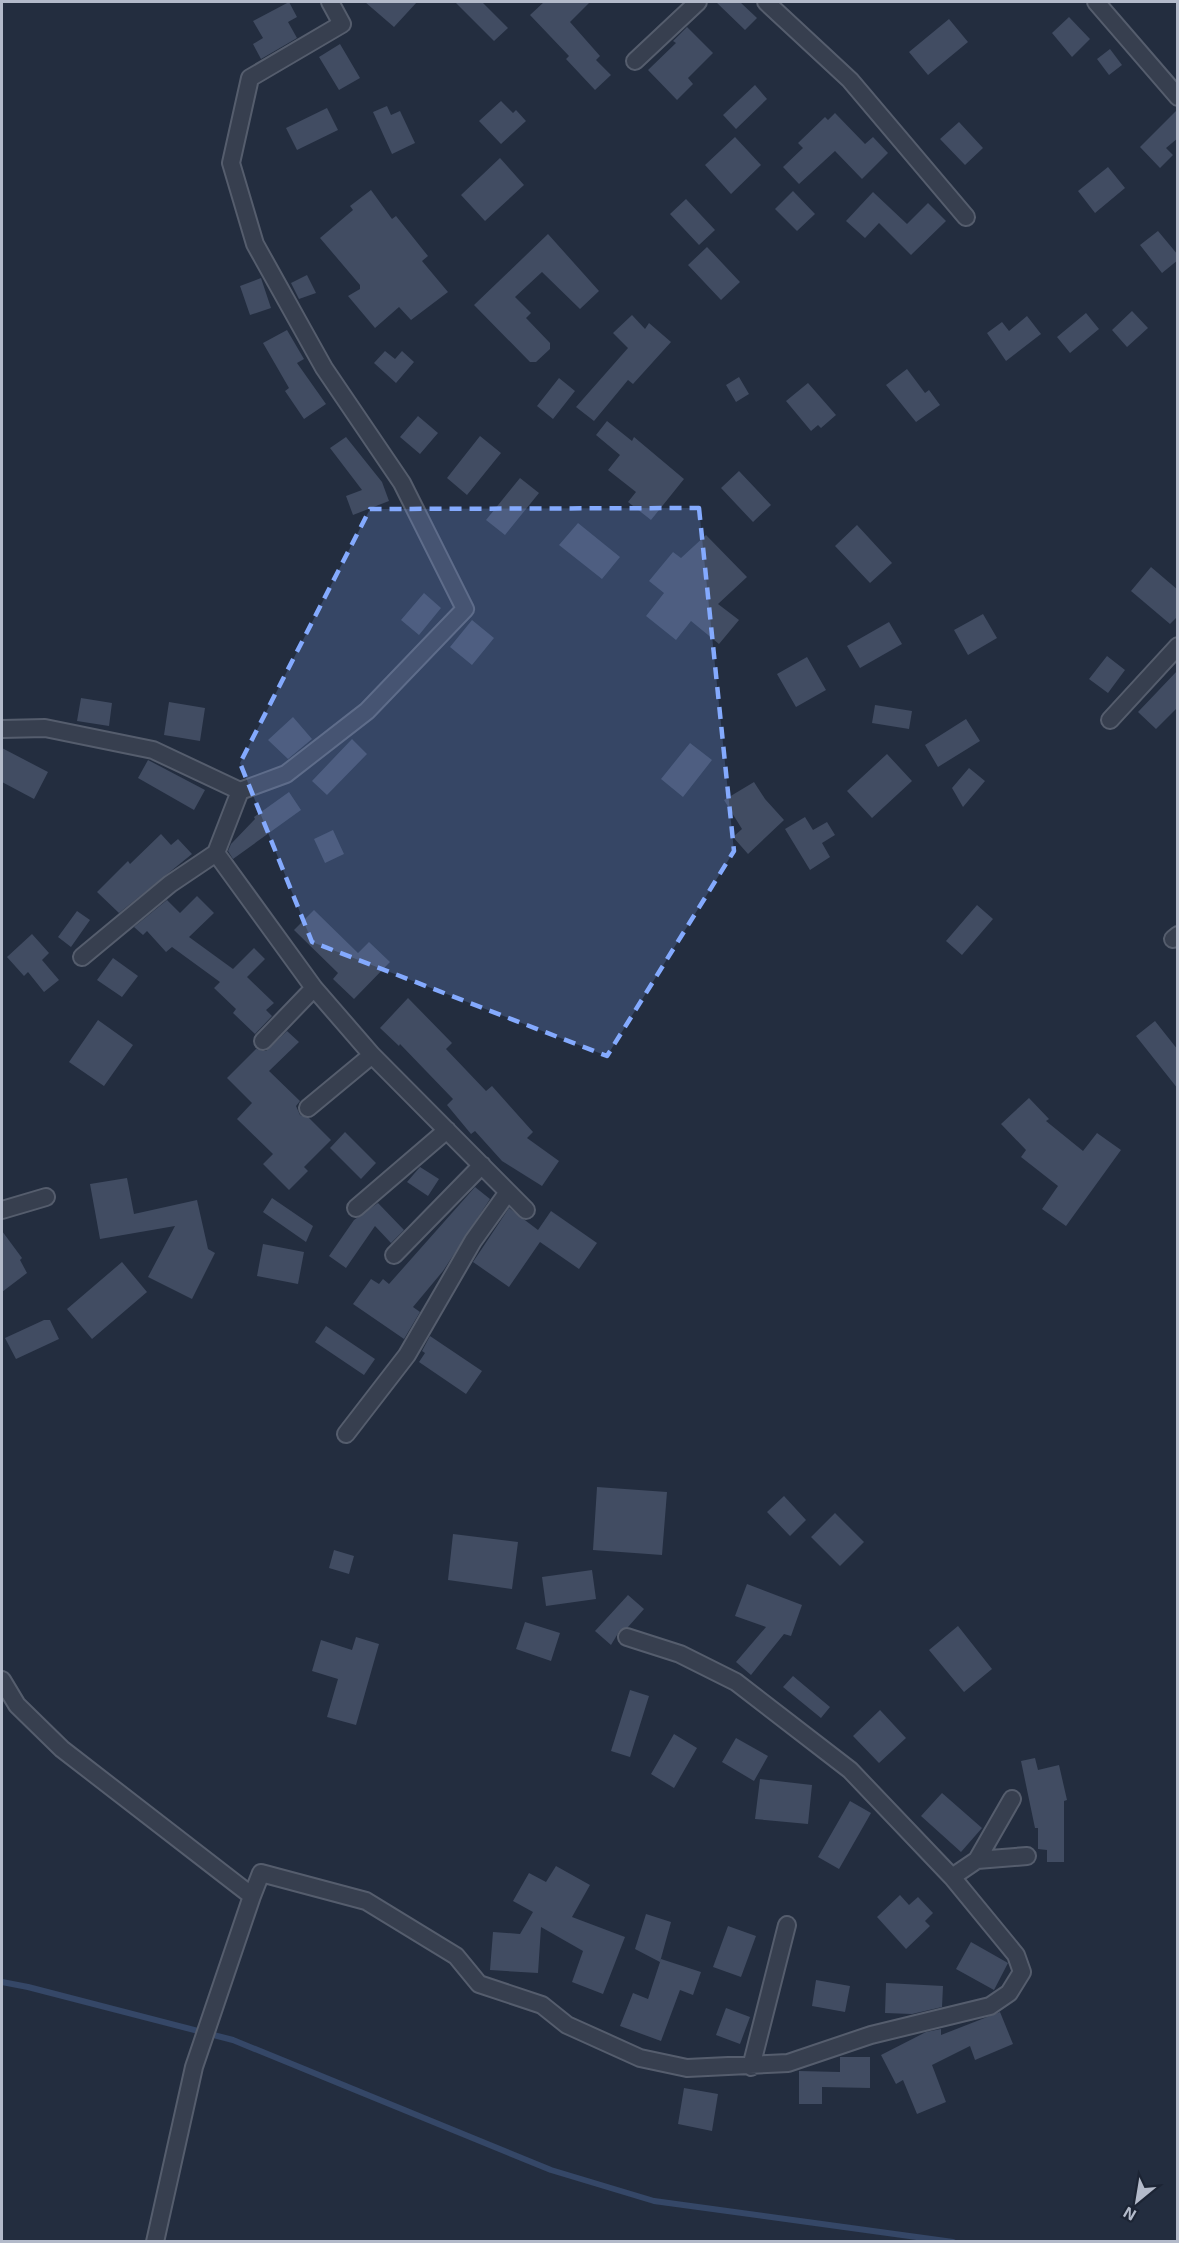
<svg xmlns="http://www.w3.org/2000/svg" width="1179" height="2243" viewBox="0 0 1179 2243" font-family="'Exo 2',sans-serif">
<rect width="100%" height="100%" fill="#232d3f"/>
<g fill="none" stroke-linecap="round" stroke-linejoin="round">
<!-- stream -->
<path stroke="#354767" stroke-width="6" d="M 2,1982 L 28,1987 L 233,2040 L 551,2170 L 654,2201 L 953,2242"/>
</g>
<!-- building -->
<path fill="#414c62" d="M 289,2 L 297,17 L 288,22 L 297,38 L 261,59 L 253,44 L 263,38 L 253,21 Z
M 365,2 L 417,2 L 394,27 Z
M 455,2 L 482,2 L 508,28 L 494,41 Z
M 544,2 L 590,2 L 570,22 L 600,56 L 596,60 L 611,75 L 595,90 L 566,59 L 569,56 L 530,15 Z
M 716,2 L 740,2 L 757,18 L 745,30 Z
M 1069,17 L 1090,39 L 1072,57 L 1052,33 Z
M 949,19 L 968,42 L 928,75 L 909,52 Z
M 687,27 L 713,53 L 688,78 L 693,84 L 677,100 L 648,70 L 676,43 L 673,41 Z
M 340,44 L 360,78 L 339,90 L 319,57 Z
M 1110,49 L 1122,65 L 1109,75 L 1097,59 Z
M 755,85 L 767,99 L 736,129 L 723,115 Z
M 501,101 L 513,113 L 516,110 L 526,121 L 501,144 L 479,121 Z
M 387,106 L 391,115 L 400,111 L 415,143 L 392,154 L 373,112 Z
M 327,108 L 338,130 L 297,150 L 286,128 Z
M 1178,109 L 1178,138 L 1166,148 L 1173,155 L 1160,168 L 1140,147 Z
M 835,113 L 865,144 L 873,137 L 888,153 L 862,179 L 835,151 L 799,184 L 783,167 L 803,148 L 798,143 L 825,117 L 828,120 Z
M 959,122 L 983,148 L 965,165 L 940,139 Z
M 735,137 L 761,165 L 731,194 L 705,165 Z
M 500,158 L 524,185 L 485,221 L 461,195 Z
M 1108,167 L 1125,188 L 1095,213 L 1078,191 Z
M 371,190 L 392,219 L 396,216 L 428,256 L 422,261 L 448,292 L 411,320 L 399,307 L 375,328 L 348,296 L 360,289 L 360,285 L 320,238 L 353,210 L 350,206 Z
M 793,191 L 815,214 L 797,231 L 775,209 Z
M 873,192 L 907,224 L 928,203 L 946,221 L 911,255 L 879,223 L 865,238 L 846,221 Z
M 686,199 L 715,230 L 699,245 L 670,214 Z
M 1158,231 L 1178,255 L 1178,260 L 1162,273 L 1140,245 Z
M 548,234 L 599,291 L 580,309 L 542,272 L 515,297 L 531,313 L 526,318 L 550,343 L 550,349 L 536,362 L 530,362 L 474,305 Z
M 707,247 L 740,282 L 721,300 L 688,265 Z
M 307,275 L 316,293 L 299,299 L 291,283 Z
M 261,278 L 271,308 L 250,315 L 240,286 Z
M 1132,311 L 1148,328 L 1127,347 L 1112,330 Z
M 1086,313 L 1099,329 L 1070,353 L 1057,337 Z
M 632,315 L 645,329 L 649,323 L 671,342 L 633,384 L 628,380 L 594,421 L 576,407 L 628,348 L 613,333 Z
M 1027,316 L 1041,334 L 1006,361 L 987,333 L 1002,322 L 1009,331 Z
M 287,330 L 304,359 L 297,363 L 326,404 L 304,419 L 285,391 L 289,388 L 263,343 Z
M 385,351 L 395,359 L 402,351 L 414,362 L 396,383 L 374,363 Z
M 907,369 L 925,393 L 929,390 L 940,405 L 916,422 L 886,385 Z
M 739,377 L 749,394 L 736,402 L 726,385 Z
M 559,378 L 575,391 L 553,419 L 537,406 Z
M 808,383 L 836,415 L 821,428 L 818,425 L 811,431 L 786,401 Z
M 418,416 L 438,433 L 420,454 L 400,437 Z
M 607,421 L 632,441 L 634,437 L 684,479 L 651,520 L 628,502 L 636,492 L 608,470 L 620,455 L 596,435 Z
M 480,436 L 501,453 L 467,495 L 447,478 Z
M 346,437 L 382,482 L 389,501 L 353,515 L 346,496 L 362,490 L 330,448 Z
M 739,471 L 771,505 L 753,522 L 721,488 Z
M 520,478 L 539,493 L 505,535 L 486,520 Z
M 578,523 L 620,557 L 602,579 L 559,545 Z
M 857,525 L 892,563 L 870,583 L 835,546 Z
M 706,535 L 747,577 L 718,604 L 739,620 L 719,644 L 691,621 L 676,640 L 646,616 L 664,593 L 649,581 L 673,552 L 681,558 Z
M 1151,567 L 1178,590 L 1178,616 L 1170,624 L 1131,591 Z
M 424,593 L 441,608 L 419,635 L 401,620 Z
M 983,614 L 997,638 L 968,655 L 954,630 Z
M 472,620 L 494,638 L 472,665 L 450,647 Z
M 889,622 L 902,644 L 860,668 L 847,646 Z
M 1107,656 L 1125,670 L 1108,693 L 1089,679 Z
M 807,657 L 826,690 L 796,707 L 777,674 Z
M 1178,670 L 1178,707 L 1156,729 L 1138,712 Z
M 81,698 L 112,703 L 109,726 L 77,721 Z
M 169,702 L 205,708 L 200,741 L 164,735 Z
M 875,705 L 912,711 L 909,729 L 872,723 Z
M 293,717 L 312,739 L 288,759 L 268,740 Z
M 966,719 L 980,741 L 938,767 L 925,745 Z
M 352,739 L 367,754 L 327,795 L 312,781 Z
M 690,743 L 712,760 L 683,797 L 661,779 Z
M 2,748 L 48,772 L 34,799 L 2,782 Z
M 887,754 L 912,781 L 872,818 L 847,791 Z
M 148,760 L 205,790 L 194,810 L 138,778 Z
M 969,768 L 985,781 L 963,807 L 952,788 Z
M 754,782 L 765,799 L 784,820 L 748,854 L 733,837 L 742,829 L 724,800 Z
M 289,792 L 301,810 L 233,859 L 228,851 L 231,844 L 255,819 L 254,817 Z
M 805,817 L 813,830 L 827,822 L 835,835 L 822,843 L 830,857 L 810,870 L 785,829 Z
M 333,830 L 344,854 L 325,863 L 314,839 Z
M 161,834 L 171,845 L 178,839 L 192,854 L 119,913 L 97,892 L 128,861 L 130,864 Z
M 197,896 L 214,913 L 189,937 L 233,969 L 254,948 L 265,959 L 247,977 L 274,1003 L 266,1010 L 272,1016 L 255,1034 L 233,1013 L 236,1009 L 214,988 L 220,982 L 172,947 L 166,952 L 147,931 L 143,935 L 134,927 L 167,900 L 180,913 Z
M 977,905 L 993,919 L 962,955 L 946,941 Z
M 314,910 L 358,953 L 369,942 L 390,962 L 354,999 L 333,979 L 338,973 L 294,930 Z
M 77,911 L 90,920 L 71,947 L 58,937 Z
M 32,934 L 49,953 L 42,960 L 59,980 L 44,992 L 28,972 L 24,976 L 7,957 Z
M 113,958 L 138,976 L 122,997 L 97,980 Z
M 408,998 L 452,1043 L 446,1049 L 486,1091 L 492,1086 L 533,1132 L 527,1138 L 559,1161 L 542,1186 L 502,1161 L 475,1131 L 471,1134 L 447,1105 L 453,1099 L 400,1044 L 399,1046 L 380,1028 Z
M 98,1020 L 133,1045 L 104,1086 L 69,1062 Z
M 1155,1021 L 1178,1050 L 1178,1089 L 1136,1036 Z
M 287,1031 L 299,1042 L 269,1071 L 300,1101 L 296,1106 L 300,1115 L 309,1118 L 331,1140 L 304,1167 L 308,1171 L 289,1190 L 263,1164 L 273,1154 L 237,1119 L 252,1103 L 227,1078 L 256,1049 L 266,1051 Z
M 1029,1098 L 1049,1119 L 1046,1121 L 1083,1151 L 1097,1133 L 1121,1150 L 1066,1226 L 1042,1209 L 1058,1186 L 1021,1157 L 1026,1150 L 1001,1124 Z
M 345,1132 L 376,1163 L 361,1179 L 330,1148 Z
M 420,1167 L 439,1179 L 428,1196 L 407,1182 Z
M 127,1178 L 134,1214 L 197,1200 L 208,1249 L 215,1253 L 192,1299 L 148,1277 L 175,1226 L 100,1239 L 90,1184 Z
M 475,1187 L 490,1199 L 443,1271 L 413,1307 L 420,1312 L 404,1339 L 353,1304 L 371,1279 L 379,1284 L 383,1279 L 389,1284 Z
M 272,1198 L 313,1226 L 306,1242 L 263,1212 Z
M 378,1203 L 404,1230 L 391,1243 L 375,1226 L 346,1268 L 329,1256 L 354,1220 Z
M 509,1208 L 538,1230 L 551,1211 L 597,1243 L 579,1269 L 540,1242 L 509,1287 L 473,1262 Z
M 2,1231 L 22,1258 L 20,1260 L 27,1273 L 2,1292 Z
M 263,1244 L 304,1252 L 298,1284 L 257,1276 Z
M 122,1262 L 147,1292 L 92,1339 L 67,1309 Z
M 44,1320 L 50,1320 L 59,1339 L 16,1359 L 5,1338 Z
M 326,1326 L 375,1359 L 364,1375 L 315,1342 Z
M 430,1336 L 482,1371 L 466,1394 L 419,1362 L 425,1353 L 422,1351 Z
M 597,1487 L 667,1492 L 662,1555 L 593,1550 Z
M 784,1496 L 806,1520 L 790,1536 L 767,1512 Z
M 835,1513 L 864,1542 L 840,1566 L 811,1537 Z
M 453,1534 L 518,1542 L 512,1589 L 448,1580 Z
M 334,1550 L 354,1556 L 349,1574 L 329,1568 Z
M 592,1570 L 596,1599 L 546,1606 L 542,1577 Z
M 747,1584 L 802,1605 L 791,1636 L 784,1634 L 751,1675 L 736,1662 L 766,1627 L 735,1616 Z
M 628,1595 L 644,1609 L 628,1627 L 620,1630 L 611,1645 L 595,1631 Z
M 525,1622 L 560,1633 L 551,1661 L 516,1649 Z
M 958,1626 L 992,1669 L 964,1692 L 929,1650 Z
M 356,1637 L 379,1644 L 356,1725 L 327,1717 L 338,1679 L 312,1671 L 321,1640 L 352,1650 Z
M 793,1676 L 830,1707 L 821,1718 L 783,1687 Z
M 630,1690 L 649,1696 L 630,1757 L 611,1751 Z
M 880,1710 L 906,1738 L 879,1763 L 853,1736 Z
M 674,1734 L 697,1748 L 674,1788 L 651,1774 Z
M 736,1738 L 768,1756 L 754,1781 L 722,1762 Z
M 1035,1758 L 1038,1770 L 1059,1765 L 1067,1800 L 1064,1801 L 1064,1862 L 1047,1862 L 1047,1850 L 1038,1849 L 1038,1828 L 1035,1828 L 1021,1761 Z
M 760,1779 L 812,1785 L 808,1824 L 755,1819 Z
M 942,1793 L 982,1828 L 961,1852 L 921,1816 Z
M 850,1801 L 871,1813 L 839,1869 L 818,1857 Z
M 556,1866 L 590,1885 L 572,1917 L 625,1937 L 603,1994 L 572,1982 L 583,1951 L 541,1927 L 538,1973 L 490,1970 L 493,1932 L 520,1934 L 533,1912 L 513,1901 L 529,1873 L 546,1882 Z
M 900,1895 L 909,1905 L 918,1897 L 933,1913 L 925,1921 L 930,1926 L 906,1949 L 877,1917 Z
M 646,1914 L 671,1922 L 660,1962 L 635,1949 Z
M 728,1926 L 756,1936 L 741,1977 L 713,1967 Z
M 971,1942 L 1008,1963 L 994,1990 L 956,1969 Z
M 661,1959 L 701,1972 L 693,1995 L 680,1990 L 661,2041 L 620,2026 L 633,1993 L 648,1999 Z
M 816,1980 L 850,1986 L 845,2012 L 812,2006 Z
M 886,1983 L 943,1986 L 942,2007 L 912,2014 L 885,2013 Z
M 726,2008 L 750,2017 L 740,2044 L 716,2035 Z
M 1000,2012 L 1013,2044 L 975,2060 L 970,2046 L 932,2065 L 946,2102 L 917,2114 L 903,2080 L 896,2084 L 881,2055 L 926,2032 L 941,2029 L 941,2035 Z
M 840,2057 L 870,2057 L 870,2088 L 822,2087 L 822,2104 L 799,2104 L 799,2071 L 840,2072 Z
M 684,2088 L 718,2094 L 712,2131 L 678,2124 Z"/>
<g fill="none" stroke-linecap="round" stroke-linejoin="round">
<defs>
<path id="minor" d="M 766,2 L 850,80 L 966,217
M 1096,2 L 1178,97
M 635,61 L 698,2
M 1110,720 L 1178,646
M 2,729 L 45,728 L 153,750 L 240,791 L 286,774 L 367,711 L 465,609 L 402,483 L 324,368 L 255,244 L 231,163 L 250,78 L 342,24 L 330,2
M 216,853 L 314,988 L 372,1055 L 526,1210
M 1173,939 L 1178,935
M 82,957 L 170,884 L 216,853 L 240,791
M 263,1041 L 314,988
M 308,1108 L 372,1055
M 356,1208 L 447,1130
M 2,1210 L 46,1197
M 394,1255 L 482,1165
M 346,1434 L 407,1355 L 473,1241 L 508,1192
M 2,1680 L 17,1705 L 62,1749 L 252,1896 L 194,2067 L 155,2242
M 977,1860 L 1027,1856
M 952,1877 L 977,1860 L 1012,1799
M 252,1896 L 261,1873 L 366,1901 L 456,1956 L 479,1984 L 542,2005 L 567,2025 L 640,2058 L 687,2068 L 788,2063 L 871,2035 L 990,2006 L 1009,1993 L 1022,1972 L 1016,1955 L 952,1877 L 850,1770 L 736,1682 L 680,1654 L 627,1637
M 751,2067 L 787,1925"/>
</defs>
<!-- minor casing -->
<use href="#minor" stroke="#555d6d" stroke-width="20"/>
<!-- minor -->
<use href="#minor" stroke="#373f4f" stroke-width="16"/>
</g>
<!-- marked area -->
<path fill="#84aafe" fill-opacity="0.2" stroke="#84aafe" stroke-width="4.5" stroke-dasharray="12 8" stroke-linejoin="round" d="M 699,508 L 734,851 L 607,1056 L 312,942 L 240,763 L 370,509 Z"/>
<!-- border -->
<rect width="1179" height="2243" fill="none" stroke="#b3baca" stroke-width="6"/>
<!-- north arrow -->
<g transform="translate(1137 2201) rotate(210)" stroke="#1c2434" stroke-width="4.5" paint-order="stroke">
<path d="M0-4.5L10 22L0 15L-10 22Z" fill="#b3baca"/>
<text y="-9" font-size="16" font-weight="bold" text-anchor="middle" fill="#b3baca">N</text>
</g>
</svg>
